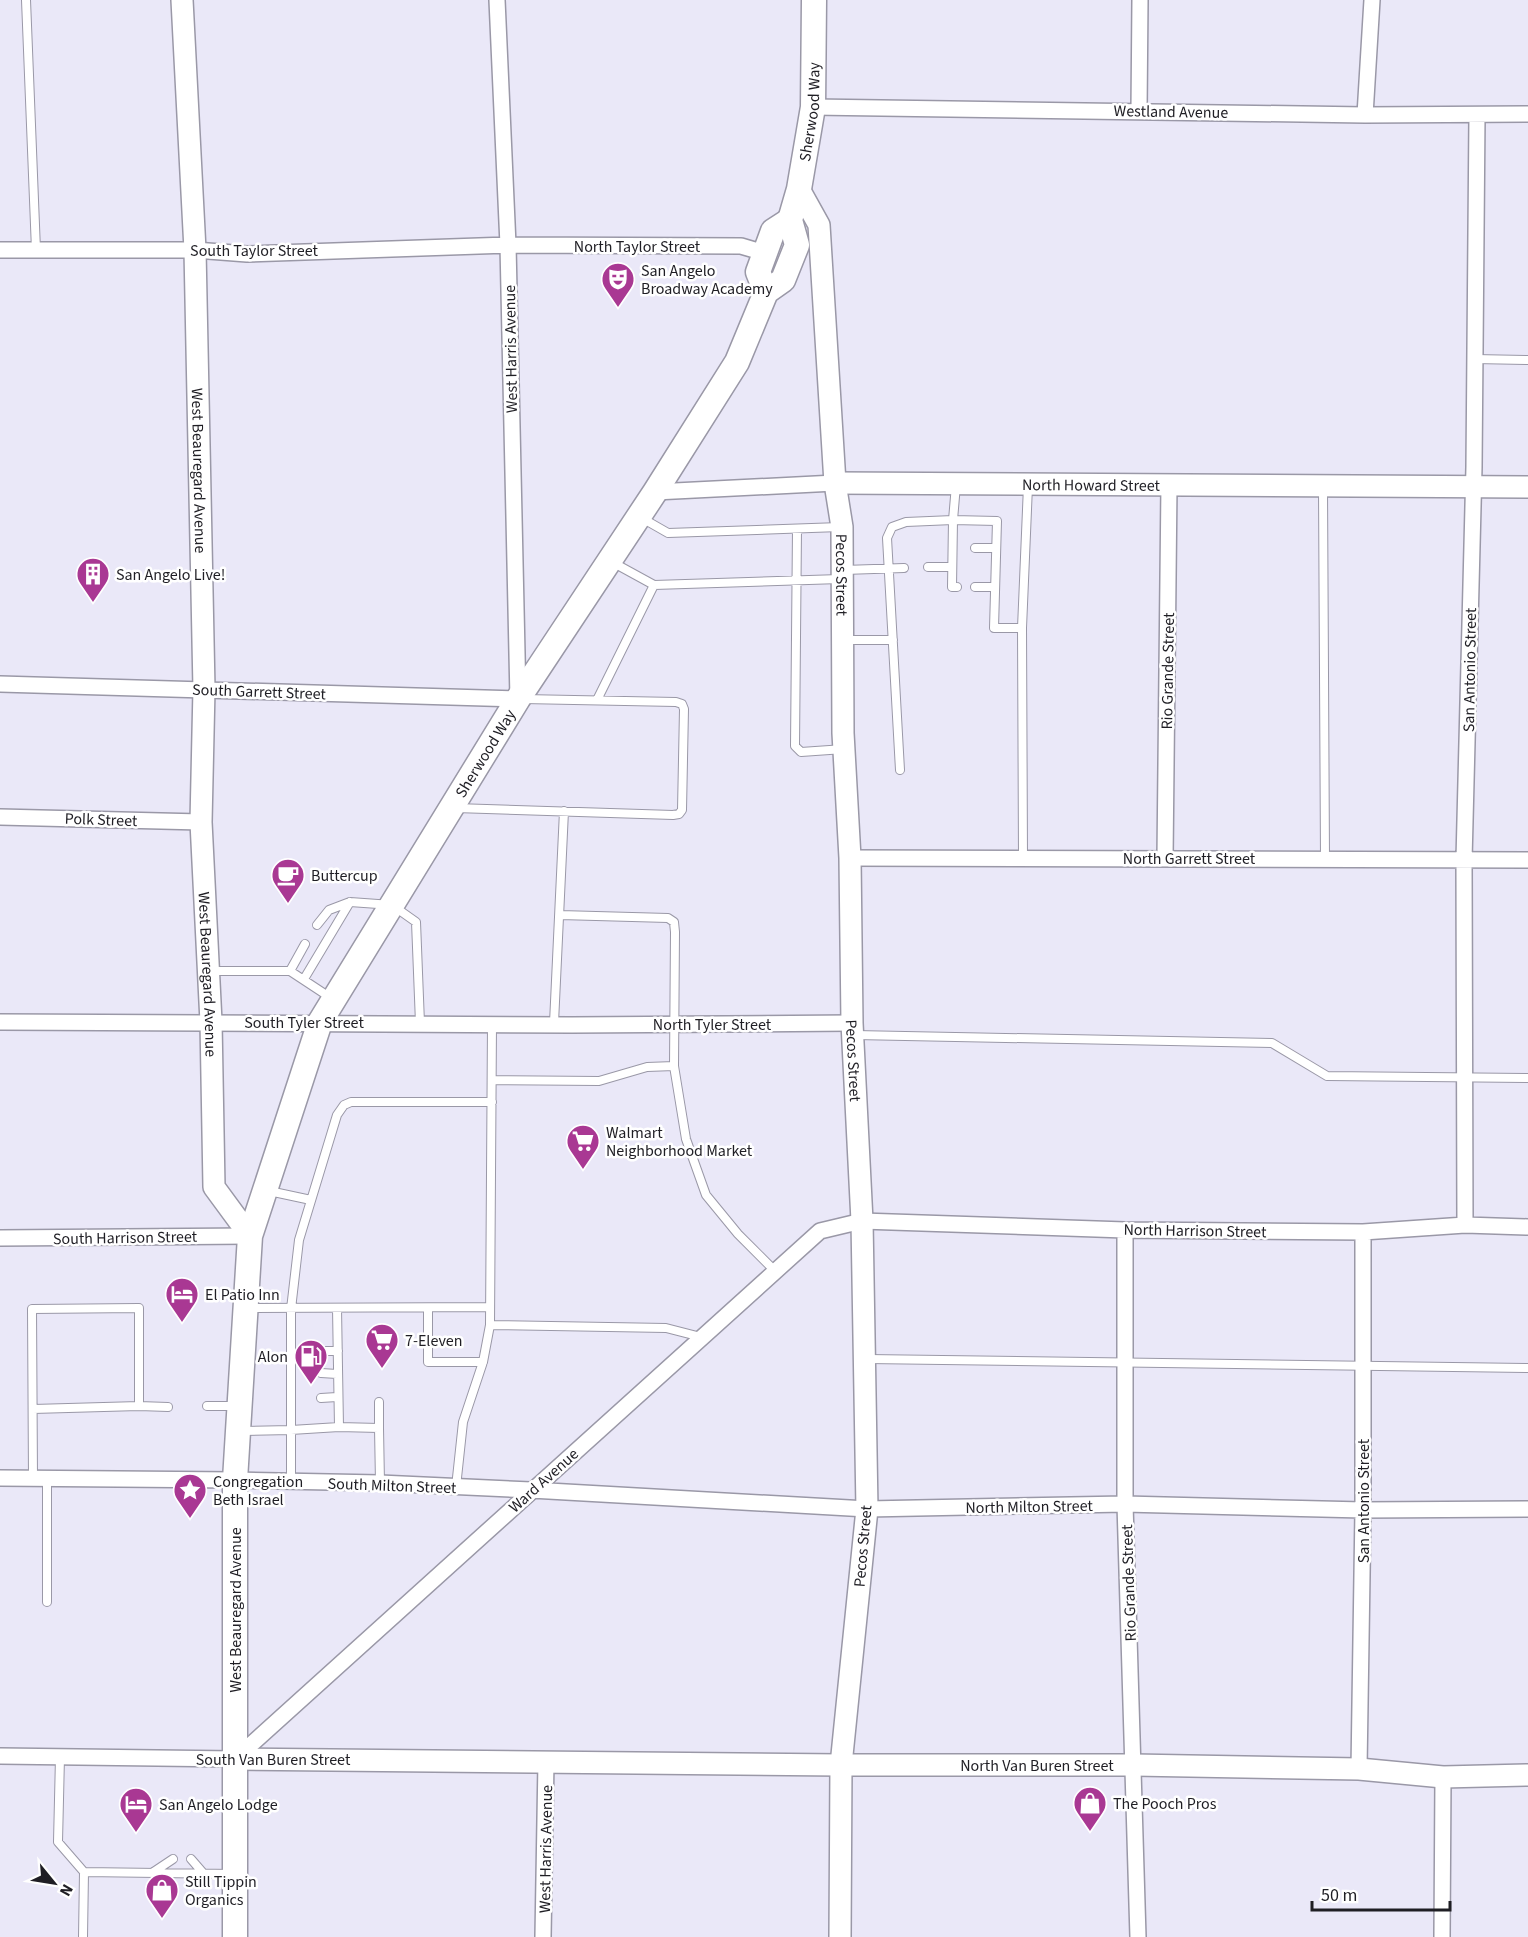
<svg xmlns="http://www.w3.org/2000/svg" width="1528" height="1937" viewBox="0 0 1528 1937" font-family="'Source Sans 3',sans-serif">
<rect width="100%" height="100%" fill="#eae8f8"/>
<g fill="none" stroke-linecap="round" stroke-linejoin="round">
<defs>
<path id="lane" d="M 26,0 L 36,250
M 1474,359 L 1528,360
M 956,485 L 953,520 L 997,521 L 994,628 L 1022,628
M 1323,488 L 1325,859
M 640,517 L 668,533 L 840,527
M 797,529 L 795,746 L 801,752 L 844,749
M 975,548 L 996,548
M 612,562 L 654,585 L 840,579
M 928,567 L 952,567
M 844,570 L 904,568
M 975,587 L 995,587
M 844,640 L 893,640
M 597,700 L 654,585
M 900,770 L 887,538 L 892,527 L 906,522 L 953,520 L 952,587 L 957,587
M 455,808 L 673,815 L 679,814 L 682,810 L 684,709 L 682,704 L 676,702 L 523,699
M 1023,858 L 1022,628 L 1028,486
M 317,925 L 329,910 L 350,902 L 392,905 L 416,922 L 420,1023
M 305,944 L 290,971 L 331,998
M 211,971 L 290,971
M 304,979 L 350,902
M 554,1023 L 564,811
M 855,1035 L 1272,1043 L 1327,1076 L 1528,1078
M 674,1066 L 686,1139 L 706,1195 L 738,1234 L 775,1271
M 492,1080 L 599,1081 L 647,1067 L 674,1066 L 675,932 L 674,922 L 668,918 L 560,915
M 269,1191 L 311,1200
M 250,1308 L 490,1307
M 337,1308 L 339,1427 L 379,1428 L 380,1483
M 428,1308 L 428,1362 L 483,1362
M 490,1325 L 492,1024
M 321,1351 L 338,1351
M 867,1359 L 1528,1368
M 321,1373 L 337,1374
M 321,1398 L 337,1397
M 139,1406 L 168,1407
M 207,1406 L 238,1406
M 33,1409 L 139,1406 L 139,1308 L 32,1309 L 33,1479
M 379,1428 L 379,1402
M 242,1431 L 291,1430 L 339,1427
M 47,1480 L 47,1602
M 291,1482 L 291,1309 L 299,1240 L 337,1115 L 344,1105 L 351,1102 L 492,1102
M 456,1487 L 463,1422 L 483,1362 L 490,1325 L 666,1328 L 701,1337
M 60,1757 L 58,1842 L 84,1872 L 83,1937
M 191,1859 L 204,1874
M 84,1872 L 233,1874
M 152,1873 L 173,1859"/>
<path id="street" d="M 813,107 L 1365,115 L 1528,114
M 1139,111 L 1140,0
M 1365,115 L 1372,0
M 0,250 L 195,250 L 247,254 L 508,245 L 741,246 L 765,253
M 655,492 L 835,483
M 0,684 L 518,699 L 508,245 L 497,0
M 0,817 L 201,822
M 850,858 L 1528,860
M 1165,858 L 1169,485
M 0,1022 L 572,1025 L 852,1023
M 1465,1225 L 1464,860 L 1474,467 L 1477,115
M 1125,1230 L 1125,1504 L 1138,1937
M 0,1238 L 250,1236
M 0,1478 L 235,1480 L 380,1483 L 531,1490 L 867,1509 L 1125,1504 L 1363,1510 L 1528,1509
M 0,1756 L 235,1759 L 820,1231 L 862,1221 L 1125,1230 L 1363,1232 L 1465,1225 L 1528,1227
M 1359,1769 L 1363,1510 L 1363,1232
M 543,1937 L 546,1761
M 1442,1937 L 1443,1777"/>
<g id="secondary">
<path id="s1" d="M 182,0 L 195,250 L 204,689 L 201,822 L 211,1022 L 214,1187 L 250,1236"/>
<path id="s2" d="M 799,189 L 819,225 L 835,483 L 842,527 L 843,733 L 850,858 L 852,1023 L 862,1221 L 867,1509 L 841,1765 L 840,1937"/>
<path id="s3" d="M 835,483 L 1528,487"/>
<path id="s4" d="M 235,1759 L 841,1765 L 1134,1765 L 1359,1769 L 1443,1777 L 1528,1775"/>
</g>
<g id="primary">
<path d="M 766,292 L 758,272 L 773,231 L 790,220"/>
<path id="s5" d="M 235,1937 L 235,1480 L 250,1236 L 320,1022 L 518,699 L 655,492 L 737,362 L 766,292 L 783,280 L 797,245 L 790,220 L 799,189 L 813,107 L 814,0"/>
</g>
</defs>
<!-- lane casing -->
<use href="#lane" stroke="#9a98a7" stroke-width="10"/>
<!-- street casing -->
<use href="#street" stroke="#9a98a7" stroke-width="18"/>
<!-- secondary casing -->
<use href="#secondary" stroke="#9a98a7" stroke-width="24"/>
<!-- primary casing -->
<use href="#primary" stroke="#9a98a7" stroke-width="27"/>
<!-- lane -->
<use href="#lane" stroke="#fff" stroke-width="8"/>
<!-- street -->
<use href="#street" stroke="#fff" stroke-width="15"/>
<!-- secondary -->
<use href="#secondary" stroke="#fff" stroke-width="21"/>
<!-- primary -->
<use href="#primary" stroke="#fff" stroke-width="24"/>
</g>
<!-- icons -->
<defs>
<symbol id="theatre-pin" viewBox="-11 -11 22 30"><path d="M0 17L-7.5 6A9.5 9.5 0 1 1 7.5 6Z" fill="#a93893" stroke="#fff"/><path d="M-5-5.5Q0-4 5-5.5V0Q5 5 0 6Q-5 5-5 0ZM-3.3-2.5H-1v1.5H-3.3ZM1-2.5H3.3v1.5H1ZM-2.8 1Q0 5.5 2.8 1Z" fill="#fff"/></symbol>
<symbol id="building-pin" viewBox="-11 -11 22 30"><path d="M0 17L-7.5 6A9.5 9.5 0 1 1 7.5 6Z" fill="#a93893" stroke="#fff"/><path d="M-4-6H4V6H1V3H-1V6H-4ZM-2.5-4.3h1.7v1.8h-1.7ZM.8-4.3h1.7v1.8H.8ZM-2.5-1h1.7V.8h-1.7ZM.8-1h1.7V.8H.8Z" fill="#fff"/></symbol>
<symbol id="cafe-pin" viewBox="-11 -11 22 30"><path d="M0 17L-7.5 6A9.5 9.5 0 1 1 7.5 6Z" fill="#a93893" stroke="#fff"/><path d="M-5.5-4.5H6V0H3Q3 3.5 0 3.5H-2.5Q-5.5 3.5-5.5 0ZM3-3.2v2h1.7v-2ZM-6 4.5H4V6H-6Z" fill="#fff"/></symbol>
<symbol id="supermarket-pin" viewBox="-11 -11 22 30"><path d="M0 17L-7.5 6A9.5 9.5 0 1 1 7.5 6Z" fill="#a93893" stroke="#fff"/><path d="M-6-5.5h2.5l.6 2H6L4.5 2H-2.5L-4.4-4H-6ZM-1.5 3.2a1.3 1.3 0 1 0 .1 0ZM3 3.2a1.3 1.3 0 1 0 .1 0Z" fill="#fff"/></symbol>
<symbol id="hotel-pin" viewBox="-11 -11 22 30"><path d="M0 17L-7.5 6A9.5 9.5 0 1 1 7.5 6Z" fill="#a93893" stroke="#fff"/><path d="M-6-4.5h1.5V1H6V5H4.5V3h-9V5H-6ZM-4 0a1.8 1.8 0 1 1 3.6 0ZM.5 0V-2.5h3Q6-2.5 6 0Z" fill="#fff"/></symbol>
<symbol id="fuel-pin" viewBox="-11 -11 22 30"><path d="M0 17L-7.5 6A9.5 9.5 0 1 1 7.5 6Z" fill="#a93893" stroke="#fff"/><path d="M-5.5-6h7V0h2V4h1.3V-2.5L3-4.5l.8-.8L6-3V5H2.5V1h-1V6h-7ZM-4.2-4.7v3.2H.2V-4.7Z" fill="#fff"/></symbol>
<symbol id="sight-pin" viewBox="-11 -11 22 30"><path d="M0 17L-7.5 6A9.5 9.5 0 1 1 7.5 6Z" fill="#a93893" stroke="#fff"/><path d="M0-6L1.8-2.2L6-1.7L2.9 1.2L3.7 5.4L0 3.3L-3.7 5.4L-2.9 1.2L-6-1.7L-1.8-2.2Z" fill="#fff"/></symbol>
<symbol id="shop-pin" viewBox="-11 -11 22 30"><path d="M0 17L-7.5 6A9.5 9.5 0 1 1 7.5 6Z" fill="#a93893" stroke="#fff"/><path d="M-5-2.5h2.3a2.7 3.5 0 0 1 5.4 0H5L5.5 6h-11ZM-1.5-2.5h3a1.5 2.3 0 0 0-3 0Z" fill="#fff"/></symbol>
</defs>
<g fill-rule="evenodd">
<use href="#theatre-pin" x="599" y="260" width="38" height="52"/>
<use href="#building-pin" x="74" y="555" width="38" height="52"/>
<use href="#cafe-pin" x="269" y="856" width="38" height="52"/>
<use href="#supermarket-pin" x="564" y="1122" width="38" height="52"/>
<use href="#hotel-pin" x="163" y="1275" width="38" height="52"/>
<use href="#supermarket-pin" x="363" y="1321" width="38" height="52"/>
<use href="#fuel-pin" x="292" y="1337" width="38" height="52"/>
<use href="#sight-pin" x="171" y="1471" width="38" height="52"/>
<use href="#shop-pin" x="1071" y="1784" width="38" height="52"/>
<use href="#hotel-pin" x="117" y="1785" width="38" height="52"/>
<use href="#shop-pin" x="143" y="1871" width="38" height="52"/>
</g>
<g text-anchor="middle" stroke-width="5" stroke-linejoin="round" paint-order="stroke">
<!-- street labels -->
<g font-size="16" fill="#1f1e24" stroke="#fff">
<text dy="6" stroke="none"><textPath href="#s5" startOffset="1978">Sherwood Way</textPath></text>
<text transform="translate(1171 111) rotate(1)" y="6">Westland Avenue</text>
<text x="637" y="252">North Taylor Street</text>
<text x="254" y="256">South Taylor Street</text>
<text transform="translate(510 349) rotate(-91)" y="6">West Harris Avenue</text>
<text dy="6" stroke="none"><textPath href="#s1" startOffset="471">West Beauregard Avenue</textPath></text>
<text dy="6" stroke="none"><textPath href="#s3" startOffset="256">North Howard Street</textPath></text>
<text dy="6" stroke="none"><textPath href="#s2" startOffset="392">Pecos Street</textPath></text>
<text transform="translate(1469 670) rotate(-89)" y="6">San Antonio Street</text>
<text transform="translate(1167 671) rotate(-89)" y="6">Rio Grande Street</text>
<text transform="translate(259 691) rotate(2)" y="6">South Garrett Street</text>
<text dy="6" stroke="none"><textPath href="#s5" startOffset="1242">Sherwood Way</textPath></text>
<text transform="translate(101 819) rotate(2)" y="6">Polk Street</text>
<text x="1189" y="864">North Garrett Street</text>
<text dy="6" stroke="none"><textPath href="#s1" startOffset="975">West Beauregard Avenue</textPath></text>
<text x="304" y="1028">South Tyler Street</text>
<text x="712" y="1030">North Tyler Street</text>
<text dy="6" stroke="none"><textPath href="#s2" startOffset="878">Pecos Street</textPath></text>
<text transform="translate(1195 1230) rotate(1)" y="6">North Harrison Street</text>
<text transform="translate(125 1237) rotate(-1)" y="6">South Harrison Street</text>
<text transform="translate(543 1480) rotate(-42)" y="6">Ward Avenue</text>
<text transform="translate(392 1485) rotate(2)" y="6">South Milton Street</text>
<text transform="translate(1363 1501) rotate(-90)" y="6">San Antonio Street</text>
<text transform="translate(1029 1506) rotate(-1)" y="6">North Milton Street</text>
<text transform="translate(862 1546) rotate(-85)" y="6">Pecos Street</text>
<text transform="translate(1128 1583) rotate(-92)" y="6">Rio Grande Street</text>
<text transform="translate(235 1610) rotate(-90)" y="6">West Beauregard Avenue</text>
<text x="273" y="1765">South Van Buren Street</text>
<text dy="6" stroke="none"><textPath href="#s4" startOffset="802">North Van Buren Street</textPath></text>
<text transform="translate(545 1849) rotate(-89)" y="6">West Harris Avenue</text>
</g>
<!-- poi labels -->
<g font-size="16" fill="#1f1e24" stroke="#fff" text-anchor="start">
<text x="641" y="276">San Angelo<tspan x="641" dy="18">Broadway Academy</tspan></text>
<text x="116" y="580">San Angelo Live!</text>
<text x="311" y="881">Buttercup</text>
<text x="606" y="1138">Walmart<tspan x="606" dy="18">Neighborhood Market</tspan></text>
<text x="205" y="1300">El Patio Inn</text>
<text x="405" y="1346">7-Eleven</text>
<text x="288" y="1362" text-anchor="end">Alon</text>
<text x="213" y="1487">Congregation<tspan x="213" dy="18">Beth Israel</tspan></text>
<text x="1113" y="1809">The Pooch Pros</text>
<text x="159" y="1810">San Angelo Lodge</text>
<text x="185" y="1887">Still Tippin<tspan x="185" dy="18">Organics</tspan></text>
</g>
</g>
<!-- north arrow -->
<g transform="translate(54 1883) rotate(120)" stroke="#ffffff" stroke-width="4.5" paint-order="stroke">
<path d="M0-4.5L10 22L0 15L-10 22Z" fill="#1f1e24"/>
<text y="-9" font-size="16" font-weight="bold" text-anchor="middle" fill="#1f1e24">N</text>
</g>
<!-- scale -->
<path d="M1312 1901v9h138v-9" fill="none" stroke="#1f1e24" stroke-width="3"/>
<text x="1321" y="1901" font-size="18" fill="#1f1e24" stroke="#ffffff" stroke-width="4.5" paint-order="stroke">50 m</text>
</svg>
